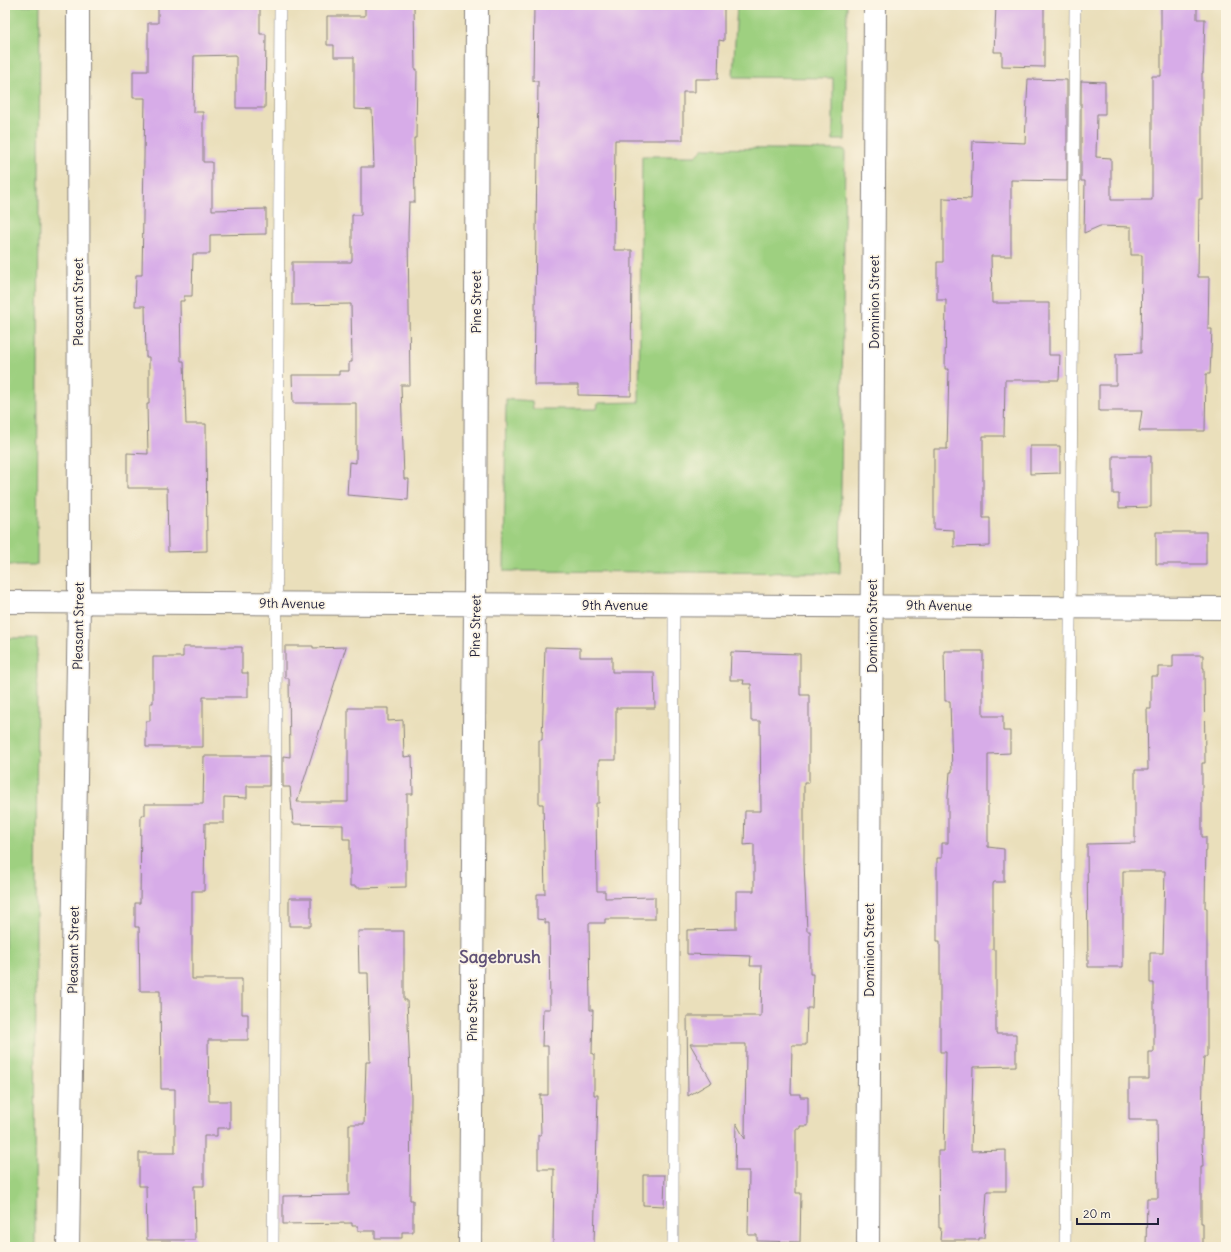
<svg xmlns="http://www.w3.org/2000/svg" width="1231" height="1252" viewBox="0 0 1231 1252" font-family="Delius,sans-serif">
<rect width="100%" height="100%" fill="#fcf5e5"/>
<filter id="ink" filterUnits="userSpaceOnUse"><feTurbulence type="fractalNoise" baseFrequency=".025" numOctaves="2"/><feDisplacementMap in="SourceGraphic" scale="8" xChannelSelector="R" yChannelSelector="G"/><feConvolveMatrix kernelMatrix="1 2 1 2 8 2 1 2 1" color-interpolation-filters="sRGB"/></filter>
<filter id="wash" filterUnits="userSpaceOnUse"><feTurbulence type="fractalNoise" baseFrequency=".012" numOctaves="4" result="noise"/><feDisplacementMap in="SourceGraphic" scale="16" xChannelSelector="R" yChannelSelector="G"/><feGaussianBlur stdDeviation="0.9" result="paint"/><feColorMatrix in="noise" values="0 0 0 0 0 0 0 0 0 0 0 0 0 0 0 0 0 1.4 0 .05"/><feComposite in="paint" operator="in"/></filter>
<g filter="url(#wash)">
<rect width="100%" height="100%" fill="#eadfbb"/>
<!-- green -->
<path fill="#9ed080" stroke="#60795e" d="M 5,5 L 40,5 L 37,565 L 5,565 Z
M 737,5 L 847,5 L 845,140 L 833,140 L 833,78 L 733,77 Z
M 704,148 L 845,150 L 840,573 L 504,571 L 506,399 L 532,401 L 533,409 L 597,409 L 598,403 L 639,402 L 642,156 L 696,156 Z
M 5,638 L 37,638 L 35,1247 L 5,1247 Z"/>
<g id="blocks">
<!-- building -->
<path fill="#d7ace8" d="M 158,5 L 260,5 L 260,34 L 266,34 L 265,108 L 236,108 L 236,55 L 194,56 L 193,112 L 203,112 L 203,162 L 212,162 L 212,210 L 266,209 L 266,234 L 210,235 L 210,254 L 193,254 L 192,296 L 184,296 L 184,301 L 180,301 L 181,361 L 184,361 L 186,424 L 206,424 L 207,551 L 168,552 L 167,488 L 127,488 L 127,453 L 148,454 L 147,404 L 149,404 L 149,357 L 146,357 L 145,306 L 135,306 L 136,275 L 142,275 L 145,98 L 133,98 L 133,71 L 148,71 L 148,23 L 158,23 Z
M 365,5 L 414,5 L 415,69 L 417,69 L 416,138 L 414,138 L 415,202 L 409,202 L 408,233 L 410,385 L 401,385 L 404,479 L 409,479 L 408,500 L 347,495 L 349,462 L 356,463 L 356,403 L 293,403 L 292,375 L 339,375 L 339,371 L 349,371 L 349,362 L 352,362 L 351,304 L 292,305 L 292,262 L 351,262 L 352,260 L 352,215 L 361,215 L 361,167 L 374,167 L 372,110 L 354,109 L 354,57 L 334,57 L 334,45 L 327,45 L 327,16 L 365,16 Z
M 534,5 L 724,5 L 724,41 L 719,40 L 718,79 L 695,79 L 695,92 L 683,92 L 683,140 L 615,140 L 614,250 L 632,250 L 631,396 L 578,395 L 578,385 L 534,385 L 538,81 L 533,81 Z
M 996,5 L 1044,5 L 1044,67 L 1002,66 L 1002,52 L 994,52 Z
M 1161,5 L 1197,5 L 1197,19 L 1205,19 L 1203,73 L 1202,73 L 1202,199 L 1199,199 L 1198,277 L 1209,277 L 1208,329 L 1212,329 L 1210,374 L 1206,374 L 1205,431 L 1139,431 L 1142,411 L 1099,411 L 1099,385 L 1116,385 L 1116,354 L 1141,353 L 1142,255 L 1131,255 L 1131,227 L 1100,226 L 1084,233 L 1085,181 L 1081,181 L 1081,81 L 1105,82 L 1105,114 L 1097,114 L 1096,157 L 1111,158 L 1111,200 L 1152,200 L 1152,76 L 1161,76 Z
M 1028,79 L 1067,80 L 1067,181 L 1011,180 L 1011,256 L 991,256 L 992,303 L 1049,303 L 1049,355 L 1060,355 L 1059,380 L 1005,380 L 1004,436 L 983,436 L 983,518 L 990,518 L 990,546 L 954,547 L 954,530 L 934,529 L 934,449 L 947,449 L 949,369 L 945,369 L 946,300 L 937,300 L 937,262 L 943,262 L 943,198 L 971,199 L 973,141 L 1025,143 Z
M 1030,446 L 1060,446 L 1060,473 L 1030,474 Z
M 1113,456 L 1151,456 L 1151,507 L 1119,508 L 1119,494 L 1113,494 Z
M 1156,532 L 1206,532 L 1206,564 L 1156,564 Z
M 285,646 L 313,646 L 313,648 L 346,647 L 297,802 L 348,802 L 348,708 L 388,708 L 388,721 L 403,720 L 404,757 L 412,756 L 413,794 L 407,794 L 407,827 L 406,827 L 406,887 L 356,888 L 356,886 L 350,886 L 350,839 L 343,839 L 343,825 L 293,824 L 290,787 L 283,787 L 283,756 L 290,757 L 289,678 L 285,678 Z
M 183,647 L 242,647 L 242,673 L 248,673 L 248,697 L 203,697 L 203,747 L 146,747 L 146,721 L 150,721 L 150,703 L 153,703 L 153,657 L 183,657 Z
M 545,647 L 580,648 L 580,657 L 612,657 L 612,672 L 654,672 L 655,708 L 616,708 L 616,760 L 599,760 L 599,803 L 596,803 L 597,891 L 605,891 L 605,898 L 655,897 L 655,919 L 605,919 L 605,923 L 589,923 L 590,1010 L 593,1010 L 592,1054 L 594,1054 L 594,1095 L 598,1095 L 594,1244 L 553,1244 L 554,1169 L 538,1169 L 538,1135 L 541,1135 L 540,1095 L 548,1095 L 548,1046 L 542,1046 L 543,1009 L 550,1009 L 549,923 L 545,923 L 545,920 L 537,919 L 537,894 L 545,894 L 543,804 L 539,804 L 539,740 L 542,740 Z
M 944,651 L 983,651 L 983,716 L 1003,716 L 1003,731 L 1010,731 L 1010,753 L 988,754 L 988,847 L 1004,849 L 1004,882 L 994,882 L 993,884 L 993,950 L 996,950 L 996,1034 L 1016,1034 L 1016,1066 L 973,1067 L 971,1151 L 1006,1150 L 1006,1191 L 987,1191 L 984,1238 L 979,1238 L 979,1240 L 940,1240 L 941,1228 L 939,1228 L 938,1151 L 944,1151 L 946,1052 L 940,1052 L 940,941 L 937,941 L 937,858 L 942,858 L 942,843 L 948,843 L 948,797 L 950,772 L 952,772 L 950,701 L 945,701 Z
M 731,652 L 800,654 L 800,695 L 809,695 L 809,783 L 804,783 L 804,863 L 807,931 L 810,931 L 810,974 L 813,974 L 812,1008 L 807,1008 L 806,1045 L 792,1045 L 791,1094 L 800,1094 L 800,1097 L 808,1097 L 808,1126 L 800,1126 L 800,1129 L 796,1129 L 796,1193 L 801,1193 L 800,1242 L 757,1241 L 757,1235 L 748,1235 L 749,1171 L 735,1171 L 736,1123 L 745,1139 L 746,1044 L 690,1044 L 712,1082 L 688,1096 L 687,1016 L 761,1016 L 762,966 L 750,966 L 751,956 L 687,954 L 687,930 L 736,929 L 736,891 L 754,891 L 754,844 L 744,845 L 745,811 L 761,811 L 760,721 L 751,721 L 751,684 L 743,684 L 744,680 L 730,680 Z
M 1173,655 L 1203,655 L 1203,668 L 1204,668 L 1205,763 L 1202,763 L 1202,837 L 1206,837 L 1205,908 L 1207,908 L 1207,1057 L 1204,1057 L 1203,1073 L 1202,1142 L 1203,1167 L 1201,1167 L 1201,1223 L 1203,1223 L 1203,1247 L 1146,1247 L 1147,1198 L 1158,1198 L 1157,1120 L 1129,1120 L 1129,1079 L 1149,1079 L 1149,1052 L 1154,1052 L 1154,983 L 1150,983 L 1150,953 L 1163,953 L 1165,871 L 1123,871 L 1123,967 L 1088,967 L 1087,844 L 1135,843 L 1135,770 L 1148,770 L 1147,709 L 1151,709 L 1151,676 L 1158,676 L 1158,667 L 1173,667 Z
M 204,756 L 269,756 L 269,786 L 247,786 L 247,798 L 224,797 L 224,823 L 205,823 L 204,891 L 192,891 L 192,979 L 242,979 L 242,1014 L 248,1014 L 248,1040 L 208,1040 L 209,1101 L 230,1101 L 230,1128 L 217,1128 L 217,1136 L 204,1136 L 204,1186 L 194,1186 L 195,1240 L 147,1240 L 146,1186 L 139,1186 L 139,1153 L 175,1153 L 175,1089 L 161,1089 L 160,991 L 140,991 L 139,927 L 135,927 L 135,903 L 140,903 L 141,815 L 145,815 L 145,804 L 203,804 Z
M 289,898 L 311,898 L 311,926 L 289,926 Z
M 358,931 L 404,931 L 404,1000 L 407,1000 L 411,1097 L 410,1200 L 413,1200 L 413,1232 L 402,1232 L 402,1238 L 375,1238 L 375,1231 L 358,1231 L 358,1226 L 352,1226 L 352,1223 L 283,1224 L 283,1196 L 349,1195 L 349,1124 L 364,1124 L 366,1062 L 370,1062 L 368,973 L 359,973 Z
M 643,1175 L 665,1175 L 664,1206 L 643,1205 Z"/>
</g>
</g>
<g filter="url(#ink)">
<use href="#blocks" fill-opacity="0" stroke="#86807b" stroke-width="1"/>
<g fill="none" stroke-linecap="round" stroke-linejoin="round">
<defs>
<path id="service" d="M 273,1247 L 280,5
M 673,1247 L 674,604
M 1065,1247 L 1075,5"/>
<path id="minor" d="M 5,602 L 1226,608
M 68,1247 L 79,602 L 78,5
M 470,1247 L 475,605 L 477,5
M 868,1247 L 875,5"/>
</defs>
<!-- service casing -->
<use href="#service" stroke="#86807b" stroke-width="12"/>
<!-- minor casing -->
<use href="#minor" stroke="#86807b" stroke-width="24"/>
<!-- service -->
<use href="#service" stroke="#fff" stroke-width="11"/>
<!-- minor -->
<use href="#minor" stroke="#fff" stroke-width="22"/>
</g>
</g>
<g text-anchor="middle" stroke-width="3.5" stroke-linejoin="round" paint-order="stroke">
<!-- street labels -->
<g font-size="13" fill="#22223b" stroke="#fcf5e5">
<text transform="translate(78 302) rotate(-90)" y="5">Pleasant Street</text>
<text transform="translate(476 302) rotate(-90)" y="5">Pine Street</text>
<text transform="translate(874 302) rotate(-90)" y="5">Dominion Street</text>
<text transform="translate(292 603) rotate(1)" y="5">9th Avenue</text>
<text x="615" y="610">9th Avenue</text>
<text transform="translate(939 605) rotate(1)" y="5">9th Avenue</text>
<text transform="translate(78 626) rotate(-89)" y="5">Pleasant Street</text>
<text transform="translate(475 626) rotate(-89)" y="5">Pine Street</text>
<text transform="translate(872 626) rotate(-90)" y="5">Dominion Street</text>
<text transform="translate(73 950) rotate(-89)" y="5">Pleasant Street</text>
<text transform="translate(869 950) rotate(-90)" y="5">Dominion Street</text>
<text transform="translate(472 1010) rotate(-90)" y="5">Pine Street</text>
</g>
<!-- district labels -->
<g font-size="17" font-weight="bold" fill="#615278" stroke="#fcf5e5">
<text x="500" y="963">Sagebrush</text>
</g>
</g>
<!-- margin -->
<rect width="1231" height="1252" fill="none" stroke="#fcf5e5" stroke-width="20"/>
<!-- scale -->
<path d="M1077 1218v6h81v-6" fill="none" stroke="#22223b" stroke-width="2"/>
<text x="1083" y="1218" font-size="12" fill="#22223b" stroke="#fcf5e5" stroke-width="3" paint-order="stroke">20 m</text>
</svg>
